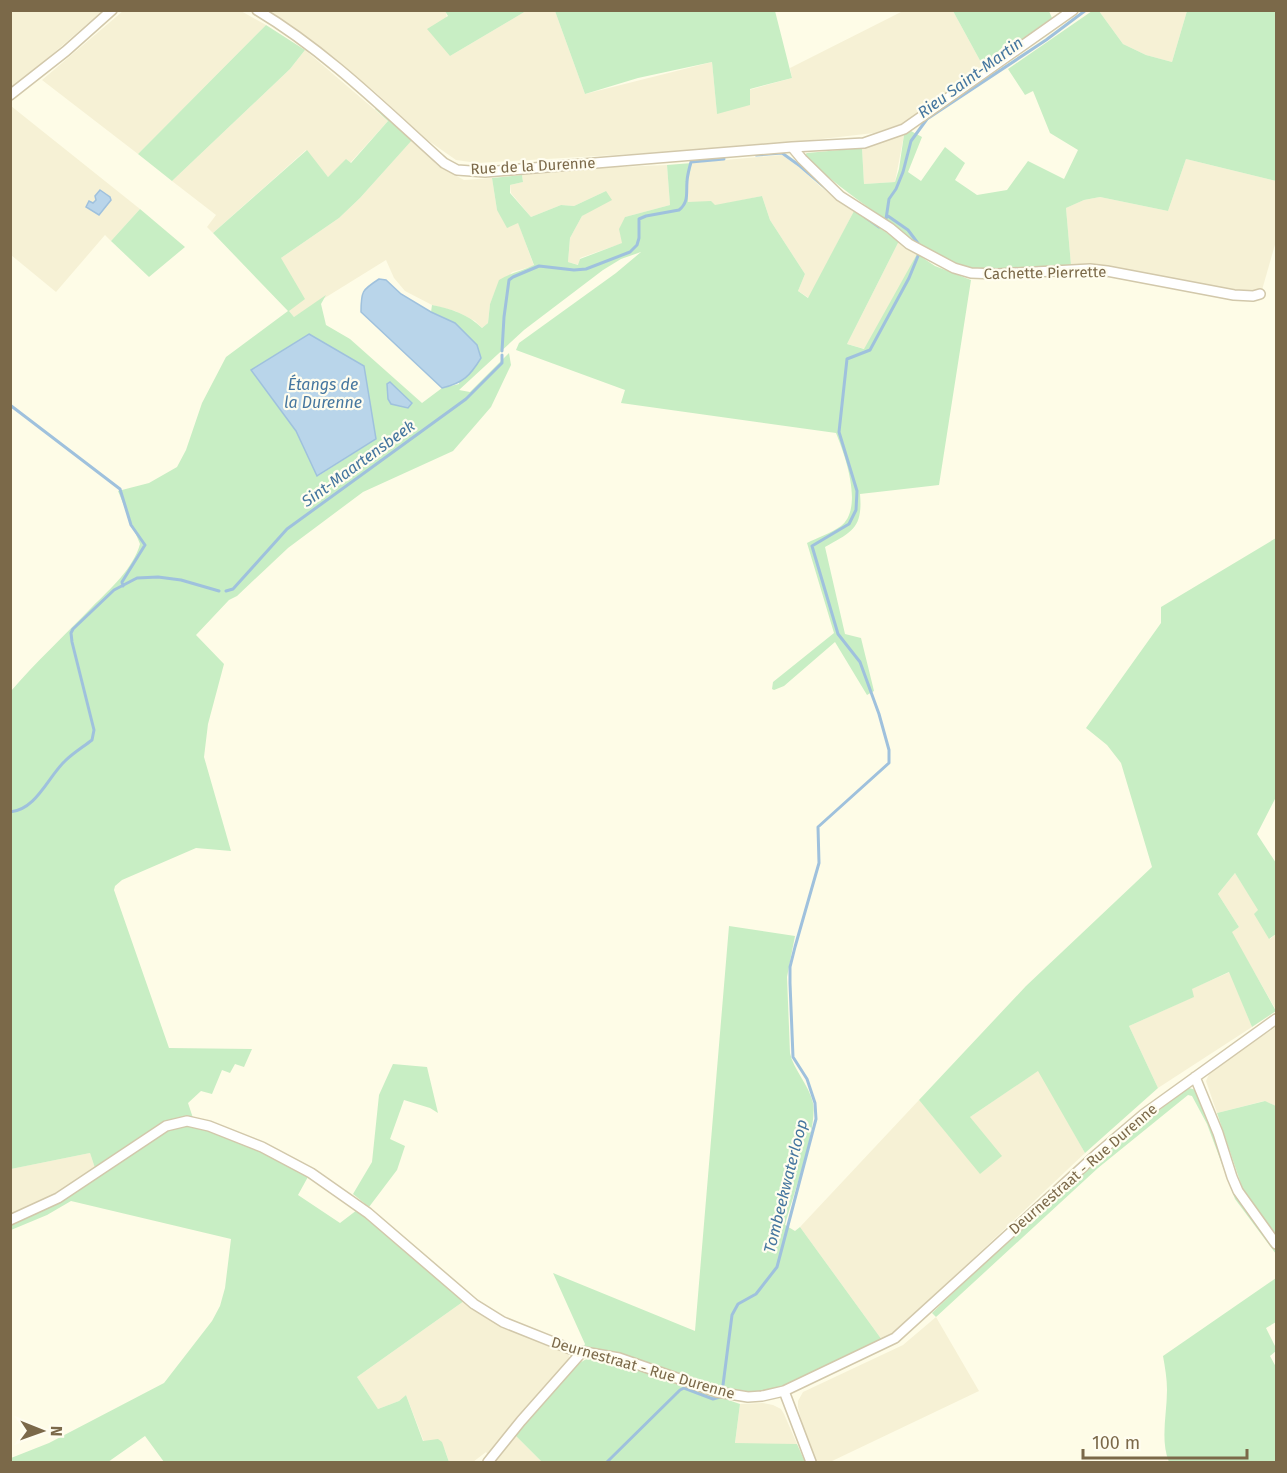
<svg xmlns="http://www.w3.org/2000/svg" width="1287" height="1473" viewBox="0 0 1287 1473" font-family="'Fira Sans',sans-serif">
<rect width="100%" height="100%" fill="#fefce7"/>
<!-- residential -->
<path fill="#f6f1d5" d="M 11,11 L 102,11 L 11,90 Z
M 123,11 L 241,11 L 266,25 L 138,154 L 42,80 Z
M 262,11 L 446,11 L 450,56 L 526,11 L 555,11 L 585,94 L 712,62 L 717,114 L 749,90 L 792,78 L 790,68 L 903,11 L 953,11 L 983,66 L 904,123 L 874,133 L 752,147 L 477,163 L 456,160 L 426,139 L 375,92 L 320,49 Z
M 1099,11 L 1187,11 L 1172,62 L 1146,55 L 1123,44 Z
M 305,50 L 388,121 L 350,163 L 346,160 L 328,177 L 306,150 L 213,233 L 207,227 L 216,215 L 172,181 L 290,69 Z
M 11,106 L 140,209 L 111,241 L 105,235 L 56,292 L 11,255 Z
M 904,135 L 895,182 L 864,184 L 862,148 Z
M 411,141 L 438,166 L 464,180 L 492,178 L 497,210 L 518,222 L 534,266 L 512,272 L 494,294 L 490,304 L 488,323 L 482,328 L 475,321 L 455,311 L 432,305 L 405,291 L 394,278 L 386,260 L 294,317 L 288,310 L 281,258 L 339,218 L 360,198 Z
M 782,155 L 800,168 L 822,188 L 854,211 L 809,298 L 798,291 L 805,274 L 770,220 L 762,196 L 714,206 L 688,202 L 688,182 L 692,163 Z
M 1186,159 L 1276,181 L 1276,241 L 1262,290 L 1251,293 L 1228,292 L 1112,267 L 1071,265 L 1066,208 L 1084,200 L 1100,197 L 1168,211 Z
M 605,162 L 620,167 L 667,165 L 670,205 L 625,217 L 623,243 L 580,258 L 579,265 L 568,262 L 570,238 L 582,216 L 591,210 L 606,191 L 574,206 L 561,205 L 531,217 L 511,193 L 510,185 L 523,182 L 522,175 L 575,169 Z
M 899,241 L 917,254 L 906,277 L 865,349 L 847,344 Z
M 1235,873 L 1259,910 L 1270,939 L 1276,934 L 1276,1010 L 1231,932 L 1239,927 L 1218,894 Z
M 1230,972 L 1252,1027 L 1158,1088 L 1129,1026 L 1193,997 L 1191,989 Z
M 1276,1027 L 1276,1106 L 1264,1101 L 1217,1113 L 1206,1081 L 1211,1070 Z
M 1039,1070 L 1085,1153 L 905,1323 L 882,1340 L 800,1227 L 919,1100 L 981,1174 L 970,1117 Z
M 90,1153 L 96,1171 L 64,1191 L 11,1217 L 11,1169 Z
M 464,1301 L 487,1318 L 565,1351 L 568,1353 L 570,1360 L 489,1457 L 486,1452 L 473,1462 L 449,1462 L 445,1450 L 438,1440 L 424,1442 L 406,1395 L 399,1401 L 378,1409 L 357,1377 Z
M 936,1317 L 979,1391 L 830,1462 L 814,1462 L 807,1444 L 798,1407 L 798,1401 L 803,1392 L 903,1345 Z
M 763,1403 L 773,1405 L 781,1409 L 784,1414 L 797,1444 L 735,1444 L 740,1404 Z
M 514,1434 L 542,1462 L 493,1462 Z"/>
<!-- green -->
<path fill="#c8eec4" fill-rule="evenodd" d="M 445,11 L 446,10 L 526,11 L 450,56 L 427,29 L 448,16 Z
M 555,11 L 775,11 L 792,78 L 750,89 L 750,105 L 717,114 L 712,62 L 638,78 L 585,94 Z
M 953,11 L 1049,11 L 1052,18 L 983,66 Z
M 1092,11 L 1099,11 L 1123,44 L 1146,55 L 1172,62 L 1187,11 L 1276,11 L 1276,181 L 1186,159 L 1168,211 L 1100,197 L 1084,200 L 1066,208 L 1071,265 C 1042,268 983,276 956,267 C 926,257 905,234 880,216 C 853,196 828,179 804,155 L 807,153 L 862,148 L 864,184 L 895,182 L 899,169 L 904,135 L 911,131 L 922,137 L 908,172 L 921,181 L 945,147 L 965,163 L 955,180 L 977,195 L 1007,190 L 1028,161 L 1064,179 L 1078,150 L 1050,133 L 1033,91 L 1025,95 L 1008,69 Z
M 266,25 L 305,50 L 290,69 L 172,181 L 138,154 Z
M 376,107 L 413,139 L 360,198 L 339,218 L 281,258 L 305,299 L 289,311 L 294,317 L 326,295 L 321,304 L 326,325 L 350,339 L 422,403 L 442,388 L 459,384 L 455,323 L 431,312 L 432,305 C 451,309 468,314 482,328 L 488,323 L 490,304 L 499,280 C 510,273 522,271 534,265 L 518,223 L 507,228 L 497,210 L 492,178 L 522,175 L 523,182 L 510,185 L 510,193 L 531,217 L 561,205 L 574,206 L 606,191 L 612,200 L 582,216 L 570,238 L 568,262 L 578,265 L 580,259 L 622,243 L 619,229 L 625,217 L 670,205 L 667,165 L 692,163 L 688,182 L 688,202 L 711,201 L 715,205 L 762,196 L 770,220 L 805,274 L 798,291 L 808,298 L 854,211 L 899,241 L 847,344 L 864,349 L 917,254 L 935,266 L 971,280 L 939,485 L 860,494 C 863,528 852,532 825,547 L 845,634 L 861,638 L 874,691 L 867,695 L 835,642 L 784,686 L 774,690 L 772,689 L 773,682 L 834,633 L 807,543 C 817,538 831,533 841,526 C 864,508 845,455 836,433 L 621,403 L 625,390 L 516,350 L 519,343 L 616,273 L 641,252 L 621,259 L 603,270 L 524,330 L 459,390 L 470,392 L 509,353 L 511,365 L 491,407 L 453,451 L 363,492 L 288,548 L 237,596 L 229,600 L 196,635 L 224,664 L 208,724 L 204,757 L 231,851 L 196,848 L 122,880 L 115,886 L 114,890 L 169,1048 L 252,1049 L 244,1067 L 235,1064 L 230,1073 L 222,1070 L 212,1094 L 201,1091 L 188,1103 L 193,1118 L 175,1118 L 96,1171 L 90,1153 L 11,1169 L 11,691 C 36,662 65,635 92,607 C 110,589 133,569 140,544 L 118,491 L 149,483 L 177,467 L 186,450 L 202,403 L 226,357 L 288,311 L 213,233 L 307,150 L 328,177 L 346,159 L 351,163 L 388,121 L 375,109 ZM 251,370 L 376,439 L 318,476 L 296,431 Z
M 140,209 L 185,247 L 149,277 L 111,241 Z
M 1276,538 L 1276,797 L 1257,834 L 1276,863 L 1276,934 L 1269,939 L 1254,914 L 1258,910 L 1235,873 L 1218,894 L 1239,927 L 1232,932 L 1276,1011 L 1252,1027 L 1229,972 L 1192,989 L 1194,997 L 1129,1026 L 1158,1088 L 1085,1153 L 1038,1071 L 970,1117 L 1002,1156 L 980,1174 L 919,1100 L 1026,986 L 1152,867 L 1121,763 L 1107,745 L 1086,728 L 1161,623 L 1161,607 Z
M 729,926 L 795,936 L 787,977 L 790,1053 C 793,1069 809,1085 813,1103 C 818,1127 792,1199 785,1225 L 795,1231 L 800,1227 L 882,1340 L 788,1384 L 772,1390 L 756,1392 L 718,1388 L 583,1349 L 585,1344 L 553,1273 L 695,1331 Z
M 393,1064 L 427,1067 L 438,1113 L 430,1108 L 404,1100 L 390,1139 L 405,1146 L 397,1170 L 369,1207 L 353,1194 L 372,1162 L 379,1095 Z
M 1189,1088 L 1196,1090 L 1228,1172 L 1276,1248 L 1276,1254 L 1235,1199 L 1207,1124 L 1192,1096 L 1188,1095 L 1098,1168 L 936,1317 L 932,1313 C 1015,1234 1096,1155 1189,1088 Z
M 1265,1101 L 1276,1106 L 1276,1238 L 1258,1214 L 1242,1187 L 1217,1113 Z
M 192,1125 L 240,1141 L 309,1175 L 298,1195 L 340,1223 L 357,1210 L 464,1301 L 357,1377 L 378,1409 L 399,1401 L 406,1395 L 423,1441 L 438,1439 L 442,1442 L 449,1462 L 164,1462 L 145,1436 L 108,1462 L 11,1462 L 11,1458 L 49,1443 L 164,1383 L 212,1321 L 220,1306 L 225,1288 L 231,1239 L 71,1201 L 47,1215 L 11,1230 L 11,1223 L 171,1127 Z
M 1276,1278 L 1276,1322 L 1266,1328 L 1276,1348 L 1276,1351 L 1270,1356 L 1276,1367 L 1276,1462 L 1169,1462 C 1160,1440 1167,1414 1167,1390 C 1167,1379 1165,1367 1163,1356 Z
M 589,1358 L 610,1360 L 740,1404 L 735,1443 L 797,1444 L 805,1462 L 542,1462 L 514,1434 C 530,1415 567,1366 589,1358 Z"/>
<!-- water -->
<path fill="#b9d5ea" stroke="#9fc1dd" stroke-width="1.5" d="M 100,190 L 110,197 L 111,200 L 99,215 L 86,207 L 89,201 L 93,203 L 96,200 L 95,196 Z
M 379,279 L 386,280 L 401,294 L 431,312 L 455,323 L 477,345 L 481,358 C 470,376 463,383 442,388 L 361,312 C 361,291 362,290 379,279 Z
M 309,334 L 364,366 L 376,439 L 317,476 L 296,431 L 251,370 Z
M 390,382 L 412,403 L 408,408 L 391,404 L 388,399 L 387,384 Z"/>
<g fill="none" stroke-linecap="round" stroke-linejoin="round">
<!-- stream -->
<path stroke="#9fc1dd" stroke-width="3" d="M 756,155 L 782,153 L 800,166 L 828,190
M 888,216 L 908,230 L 920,246
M 865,217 L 879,227 L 881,226
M 886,219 L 889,199 L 896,189 L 903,172 L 911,141 L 927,119 L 1046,40 L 1086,10
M 502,351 L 504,317 L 509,280 L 513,277 L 539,266 L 574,270 L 586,269 L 630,252 L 637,245 L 639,238 L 639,219 L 646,216 L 679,210 C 689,202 686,193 687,182 C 687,176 689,169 691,162 L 724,159
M 10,405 L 120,489 L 131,525 L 145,545 L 122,582 L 123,586
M 226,591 L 233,589 L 287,529 L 466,399 L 502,363 L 502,355
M 10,812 C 36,810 48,777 65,761 C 73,753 83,747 92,740 L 94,730 L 72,642 L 71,633 L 73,629 L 114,590 L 137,578 L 158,577 L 181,580 L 219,591
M 723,1385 L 732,1315 L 738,1304 L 756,1294 L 777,1267 L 816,1119 L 815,1103 L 807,1079 L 793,1057 L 790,983 L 790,967 L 795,947 L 819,863 L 818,827 L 889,763 L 889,750 L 879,714 L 860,662 L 838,634 L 812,546 L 849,524 L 856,510 L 857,491 L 839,432 L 847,359 L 870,350 L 909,278 L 918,256
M 607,1462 L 680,1390 L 684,1388 L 713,1399 L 720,1397"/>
<defs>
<path id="minor" d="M 257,10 C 327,52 384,109 444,163 L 457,170 L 485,172 L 792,147 L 864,143 L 904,129 L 1073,10
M 10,95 L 66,51 L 112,10
M 792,147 L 802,159 L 840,196 L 890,228 L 909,244 L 954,268 L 971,273 L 997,274 L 1090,269 L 1107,271 L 1234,295 L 1253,296 L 1260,294
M 1195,1077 L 1218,1133 L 1232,1177 L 1238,1191 L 1276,1244
M 10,1220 L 58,1198 L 166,1126 L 187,1121 L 209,1126 L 262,1147 L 311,1173 L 368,1213 L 474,1304 L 503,1322 L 573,1350 L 619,1358 L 717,1392 L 748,1397 L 762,1396 L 784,1391 L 895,1338 L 1097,1154 L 1144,1114 L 1276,1019
M 784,1391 L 811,1462
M 488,1462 L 521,1421 L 582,1352"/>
</defs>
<!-- minor casing -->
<use href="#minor" stroke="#d2c8ab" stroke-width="12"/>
<!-- minor -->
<use href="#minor" stroke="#fff" stroke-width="9"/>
</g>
<g text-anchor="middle" stroke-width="4.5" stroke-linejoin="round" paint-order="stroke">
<!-- street labels -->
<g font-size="15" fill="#7b6949" stroke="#fffdef">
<text transform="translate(533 166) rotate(-3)" y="5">Rue de la Durenne</text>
<text transform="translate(1045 273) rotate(-1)" y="5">Cachette Pierrette</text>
<text transform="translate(1083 1169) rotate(-41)" y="5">Deurnestraat - Rue Durenne</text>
<text transform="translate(643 1368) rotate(16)" y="5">Deurnestraat - Rue Durenne</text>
</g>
<!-- water labels -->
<g font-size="16" font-style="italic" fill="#45769f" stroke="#fffdef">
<text transform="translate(970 77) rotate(-36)" y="6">Rieu Saint-Martin</text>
<text x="323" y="390">Étangs de<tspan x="323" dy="18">la Durenne</tspan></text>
<text transform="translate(358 463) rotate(-36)" y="6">Sint-Maartensbeek</text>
<text transform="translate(785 1186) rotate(-76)" y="6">Tombeekwaterloop</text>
</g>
</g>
<!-- border -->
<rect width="1287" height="1473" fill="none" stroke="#7b6949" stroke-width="24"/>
<!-- north arrow -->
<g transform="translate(42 1431) rotate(91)" stroke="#fffdef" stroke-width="4.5" paint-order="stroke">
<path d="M0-4.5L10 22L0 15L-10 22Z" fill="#7b6949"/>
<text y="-9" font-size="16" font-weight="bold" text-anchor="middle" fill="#7b6949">N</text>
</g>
<!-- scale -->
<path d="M1083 1449v9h164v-9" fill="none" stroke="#7b6949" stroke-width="3"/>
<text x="1092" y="1449" font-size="18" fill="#7b6949" stroke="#fffdef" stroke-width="4.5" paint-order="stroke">100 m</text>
</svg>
